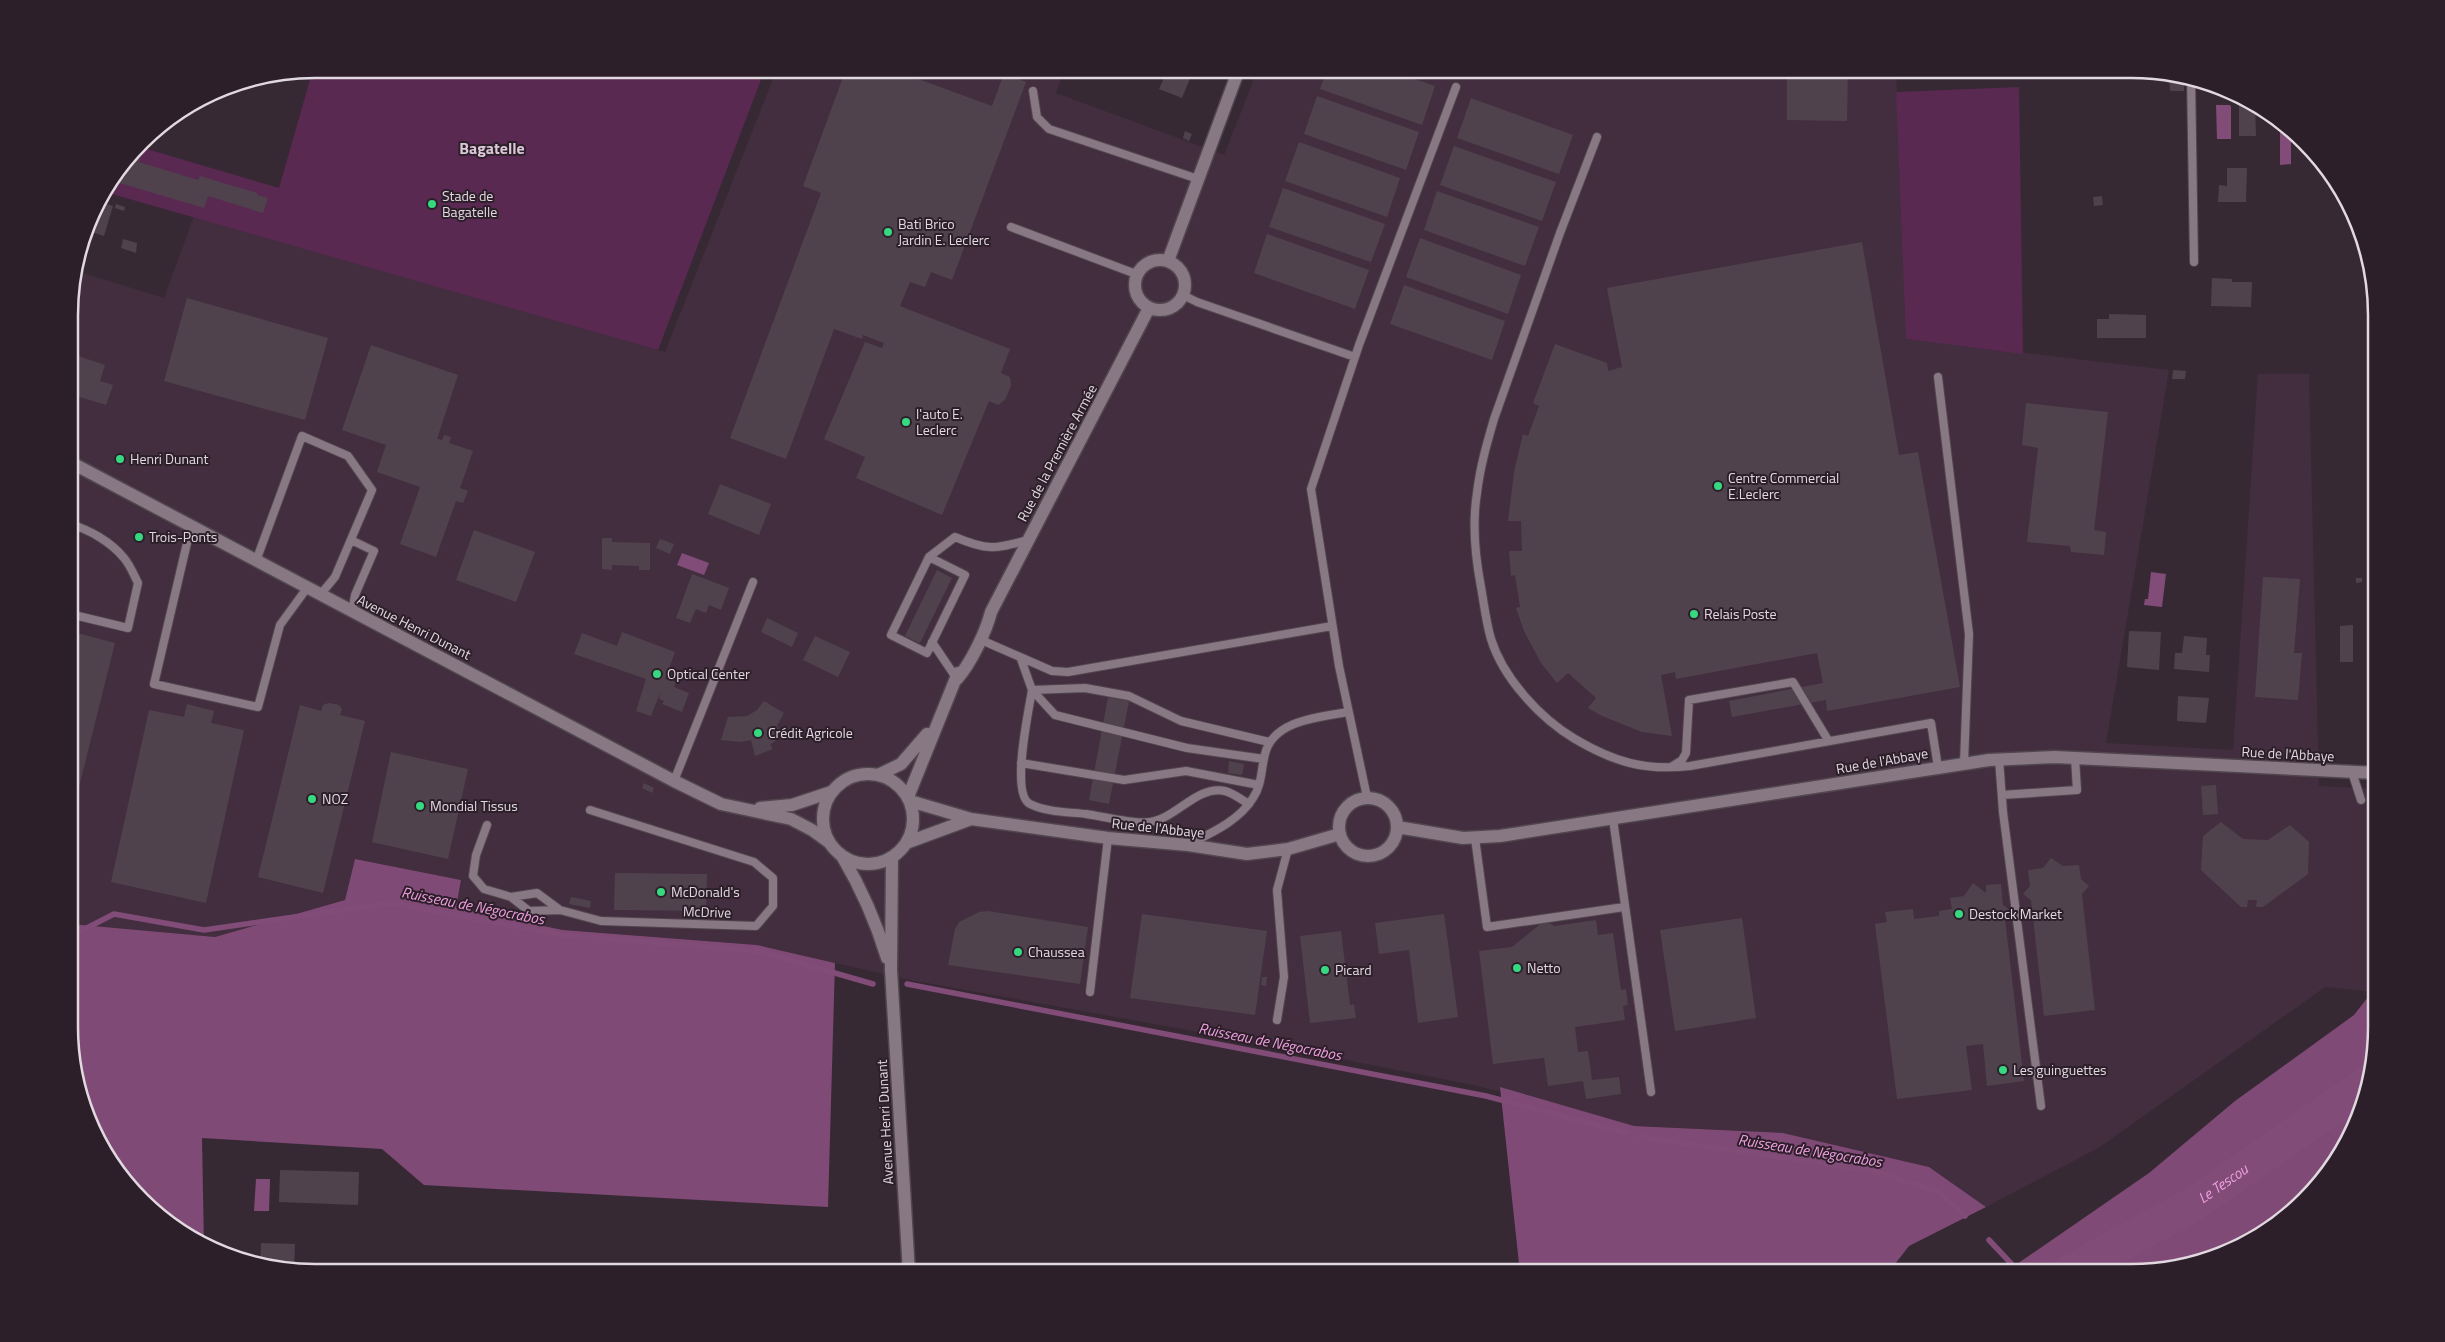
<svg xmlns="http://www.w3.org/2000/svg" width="2445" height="1342" viewBox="0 0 2445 1342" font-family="'Titillium Web',sans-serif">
<rect width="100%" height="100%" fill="#372934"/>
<!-- built -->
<path fill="#422e3e" d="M 777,69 L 1065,69 L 1056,93 L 1224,155 L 1258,69 L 1896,69 L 1907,339 L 2169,370 L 2106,743 L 2233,750 L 2258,374 L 2309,374 L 2319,786 L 2376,789 L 2376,992 L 2325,987 L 2100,1147 L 1986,1207 L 1929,1167 L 1783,1133 L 1634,1126 L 1478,1086 L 1271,1045 L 910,980 L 757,945 L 563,930 L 456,908 L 461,880 L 355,859 L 345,900 L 215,937 L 71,924 L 69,299 L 77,271 L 164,298 L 194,216 L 665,352 Z"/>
<!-- green -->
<path fill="#592951" d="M 313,69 L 765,69 L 658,350 L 105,192 L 140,147 L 279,188 Z
M 2019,87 L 2023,354 L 1906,339 L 1896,92 Z"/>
<!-- forest -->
<path fill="#7f4a75" d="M 355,859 L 461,880 L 456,908 L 563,930 L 757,945 L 835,963 L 828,1207 L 424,1185 L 382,1149 L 202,1138 L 204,1246 L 153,1212 L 119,1177 L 88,1122 L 71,1060 L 71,924 L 215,937 L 345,900 Z
M 2372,992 L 2376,992 L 2376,1027 L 2368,1091 L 2351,1136 L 2315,1190 L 2267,1232 L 2209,1260 L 2146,1273 L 2004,1273 L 2149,1173 L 2235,1101 L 2354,1015 Z
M 1500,1087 L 1634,1126 L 1783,1133 L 1929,1167 L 1986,1207 L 1909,1246 L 1888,1273 L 1520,1273 Z"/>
<!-- water -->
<path fill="#824c78" d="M 2216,105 L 2230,105 L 2231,107 L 2231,139 L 2217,139 Z
M 2280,130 L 2291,130 L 2291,164 L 2280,165 Z
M 682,553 L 709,563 L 704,575 L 677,565 Z
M 2151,572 L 2166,574 L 2162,607 L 2144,605 L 2145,599 L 2148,599 Z
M 256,1179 L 270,1179 L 269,1211 L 254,1211 Z"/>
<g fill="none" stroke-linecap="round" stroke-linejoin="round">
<!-- stream -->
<path stroke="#824c78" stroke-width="5.5" d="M 71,936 L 114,914 L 204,930 L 392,903 L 561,935 L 758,951 L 873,984
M 907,984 L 1486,1096 L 1627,1133
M 1640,1137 L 1869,1170 L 1939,1192 L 1965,1216
M 1989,1240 L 2020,1273"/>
<!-- river -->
<path stroke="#824c78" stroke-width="35" id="s1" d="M 2067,1273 L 2194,1204 L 2369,1082"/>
</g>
<!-- building -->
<path fill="#50424d" d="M 846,69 L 903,69 L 902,73 L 992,106 L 1004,73 L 1026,82 L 952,280 L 931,272 L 925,287 L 910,282 L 900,306 L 1010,349 L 1001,373 L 1010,377 L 1011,386 L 1005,400 L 998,405 L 989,401 L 942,515 L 856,478 L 865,457 L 824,439 L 865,342 L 882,348 L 884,343 L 863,335 L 862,339 L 834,329 L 786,459 L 730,438 L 821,193 L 803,186 Z
M 1168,69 L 1194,69 L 1182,98 L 1159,89 Z
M 1327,69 L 1386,69 L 1435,86 L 1422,125 L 1320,89 Z
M 1787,69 L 1848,69 L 1847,121 L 1787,120 Z
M 2169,74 L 2184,76 L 2184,91 L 2170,91 Z
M 1317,96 L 1419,132 L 1406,170 L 1304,134 Z
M 1471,98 L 1573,135 L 1559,174 L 1457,138 Z
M 2250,101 L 2255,105 L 2256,136 L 2239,136 L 2239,102 Z
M 1185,131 L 1192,134 L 1189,141 L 1183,138 Z
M 1299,142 L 1400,178 L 1387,217 L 1285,181 Z
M 1454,146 L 1556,182 L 1542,221 L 1440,185 Z
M 132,157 L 140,159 L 139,162 L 198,180 L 200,176 L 257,193 L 257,195 L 268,198 L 263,213 L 208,196 L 204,208 L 113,181 Z
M 2227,168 L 2247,168 L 2246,202 L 2218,202 L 2219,185 L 2227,186 Z
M 1283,188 L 1385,224 L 1371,262 L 1269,227 Z
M 1437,191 L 1539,227 L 1525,266 L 1424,230 Z
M 2102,196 L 2103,205 L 2094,206 L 2093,197 Z
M 98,201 L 113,206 L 104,236 L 88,231 Z
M 116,204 L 125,207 L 124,211 L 115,208 Z
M 1267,234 L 1369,270 L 1355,309 L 1254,273 Z
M 1420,238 L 1521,275 L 1508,314 L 1406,277 Z
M 123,239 L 137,243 L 136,253 L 121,248 Z
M 1862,242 L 1899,455 L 1918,452 L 1960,687 L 1827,711 L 1826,700 L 1732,717 L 1729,701 L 1823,683 L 1817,653 L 1676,679 L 1675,672 L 1661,675 L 1672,736 L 1642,732 L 1602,716 L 1588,708 L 1596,698 L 1568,673 L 1557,683 L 1541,663 L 1524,631 L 1516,608 L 1520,607 L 1515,575 L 1511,576 L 1509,551 L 1522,551 L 1521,521 L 1508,521 L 1514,472 L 1523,434 L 1528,436 L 1539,406 L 1533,403 L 1555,344 L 1607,363 L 1608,371 L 1622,367 L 1607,288 Z
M 2212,278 L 2232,279 L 2232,282 L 2252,282 L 2251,307 L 2211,306 Z
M 1404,285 L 1505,321 L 1492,360 L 1390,324 Z
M 187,298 L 328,338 L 305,420 L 164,381 Z
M 2109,314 L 2146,315 L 2146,338 L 2097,338 L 2097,319 L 2109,319 Z
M 371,345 L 458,375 L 437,439 L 442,440 L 444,435 L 451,437 L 449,443 L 473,451 L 460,488 L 468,491 L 463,503 L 456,501 L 436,557 L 400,544 L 420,487 L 377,472 L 386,445 L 342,430 Z
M 78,356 L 105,365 L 100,381 L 113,385 L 106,405 L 70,394 L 69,381 Z
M 2173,370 L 2186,371 L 2185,379 L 2172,379 Z
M 2026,403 L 2108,412 L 2094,530 L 2106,532 L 2104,555 L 2071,552 L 2070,546 L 2027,542 L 2038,448 L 2022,445 Z
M 118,455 L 125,457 L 123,464 L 115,461 Z
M 720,484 L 771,504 L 759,535 L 708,514 Z
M 2368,486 L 2375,487 L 2375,522 L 2368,521 Z
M 474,530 L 535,552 L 516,602 L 456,580 Z
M 137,532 L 145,536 L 141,542 L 133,539 Z
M 602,538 L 612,538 L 612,542 L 650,543 L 650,570 L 639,570 L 639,566 L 612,565 L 612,570 L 602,569 Z
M 660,539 L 674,544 L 670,554 L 656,548 Z
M 937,570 L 952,578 L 920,643 L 905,636 Z
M 692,574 L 729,588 L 721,610 L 709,605 L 706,613 L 696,609 L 690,623 L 676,618 Z
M 2263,577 L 2300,579 L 2294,653 L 2302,653 L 2298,700 L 2255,697 Z
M 2356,578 L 2362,578 L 2362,582 L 2356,583 Z
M 767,618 L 798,633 L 792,647 L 761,632 Z
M 2353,625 L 2353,662 L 2340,662 L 2340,626 Z
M 70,631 L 115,643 L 75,803 L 70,801 Z
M 2129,631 L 2161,632 L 2159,670 L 2127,667 Z
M 622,632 L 675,652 L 665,679 L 676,682 L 674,687 L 689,693 L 682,712 L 662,704 L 664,701 L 659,699 L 661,691 L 651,716 L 636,711 L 646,679 L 574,654 L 582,633 L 617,646 Z
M 815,636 L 850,652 L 838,677 L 803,660 Z
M 2184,636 L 2207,638 L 2206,655 L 2210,655 L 2209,672 L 2174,669 L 2175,653 L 2182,653 Z
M 2178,696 L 2209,698 L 2206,723 L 2177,721 Z
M 1108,697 L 1129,701 L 1109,804 L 1089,800 Z
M 764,701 L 784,713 L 777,726 L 784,734 L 770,745 L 773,749 L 755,756 L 751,740 L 741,742 L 721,740 L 728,717 L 747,716 L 757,710 Z
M 329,703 L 339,705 L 342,709 L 340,715 L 365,721 L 323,893 L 258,877 L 300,705 L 321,711 L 323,705 Z
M 187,704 L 214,711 L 211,723 L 244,730 L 206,903 L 111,882 L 149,710 L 184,717 Z
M 391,752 L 468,769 L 448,859 L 372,842 Z
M 1229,761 L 1244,764 L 1242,775 L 1228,773 Z
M 644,783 L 654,788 L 652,793 L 642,788 Z
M 2216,785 L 2218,814 L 2203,815 L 2201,786 Z
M 2221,822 L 2243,839 L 2268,840 L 2290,825 L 2309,842 L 2308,874 L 2263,907 L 2256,907 L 2257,900 L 2248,900 L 2247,907 L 2241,907 L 2201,870 L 2203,836 Z
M 2051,858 L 2063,866 L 2079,865 L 2081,879 L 2089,886 L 2082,894 L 2095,1010 L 2044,1016 L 2031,900 L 2023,894 L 2030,886 L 2028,870 L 2043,868 Z
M 615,873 L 707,874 L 706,911 L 614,910 Z
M 1973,883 L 1986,893 L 1986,885 L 2001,884 L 2003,905 L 2011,911 L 2005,919 L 2024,1081 L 1987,1086 L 1983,1044 L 1966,1046 L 1972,1090 L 1897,1099 L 1875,924 L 1887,922 L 1885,912 L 1913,909 L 1914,919 L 1939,916 L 1939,911 L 1952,909 L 1950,898 L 1964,896 Z
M 571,897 L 591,901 L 590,908 L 569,904 Z
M 988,911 L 1088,927 L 1080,984 L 948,965 L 955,929 L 959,922 L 979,912 Z
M 1142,914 L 1267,931 L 1255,1015 L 1130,998 Z
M 1444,914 L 1458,1017 L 1418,1023 L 1409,950 L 1379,954 L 1375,923 Z
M 1742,918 L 1756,1018 L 1675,1031 L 1660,930 Z
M 1596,920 L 1598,935 L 1613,933 L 1621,990 L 1626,989 L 1628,1005 L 1623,1006 L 1625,1020 L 1575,1027 L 1578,1052 L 1588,1051 L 1592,1080 L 1619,1077 L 1621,1094 L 1586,1099 L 1583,1081 L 1548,1086 L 1544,1058 L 1493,1064 L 1479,951 L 1512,947 L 1544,921 L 1555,926 Z
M 1341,931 L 1350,1005 L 1354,1004 L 1356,1018 L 1310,1023 L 1300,936 Z
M 1262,977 L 1267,977 L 1266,986 L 1261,985 Z
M 280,1170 L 359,1172 L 358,1205 L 279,1202 Z
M 261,1243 L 295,1244 L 294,1270 L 260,1266 Z"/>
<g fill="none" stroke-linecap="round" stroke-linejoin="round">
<defs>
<path id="lane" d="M 2191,77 L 2194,262
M 1033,91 L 1037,117 L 1049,129 L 1198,179
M 1597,137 L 1560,233 L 1494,419 C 1487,443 1480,467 1477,493 C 1472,524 1475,556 1481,587 C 1484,604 1486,622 1491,639 C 1503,678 1540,718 1575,739 C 1614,762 1644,771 1690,766 L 1931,723 L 1938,767
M 1011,227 L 1136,274
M 1183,295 L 1197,302 L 1355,357
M 1938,377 L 1969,634 L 1964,763
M 70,524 C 90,530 111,542 124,558 C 130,565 134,575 138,583 L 128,628 L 70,614
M 191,526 L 154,684 L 258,707 L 280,625 L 307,588
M 351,540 L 374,551 L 355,595 L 352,612
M 929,557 L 965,575 L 927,653 L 891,635 L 929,557 L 955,537 C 988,551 994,549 1028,540
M 256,561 L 302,436 L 348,456 L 372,490 L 335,577 L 320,595
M 979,639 L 1052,671 L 1068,672 L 1332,626
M 932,642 L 957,679
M 1021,659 L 1032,690 L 1055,715 L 1187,748 L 1264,759
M 1032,690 C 1029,710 1010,794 1030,804 C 1046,812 1068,812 1086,814 C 1101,816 1137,825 1150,822 C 1177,818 1197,785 1225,791 C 1233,793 1242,800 1249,804
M 1032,690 L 1085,688 L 1129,696 L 1181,721 L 1269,742
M 1999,759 L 2003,812 L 2041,1106
M 1021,763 L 1124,780 L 1186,771 L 1259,785
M 1671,767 L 1682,760 L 1686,753 L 1689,700 L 1793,682 L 1828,740
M 2352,772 L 2361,800
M 674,781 L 753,582
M 2002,795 L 2077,790 L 2075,758
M 1367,797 L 1339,666 L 1311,489 L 1359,345 L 1456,87
M 1613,819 L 1651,1092
M 487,825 L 476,855 L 473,876 L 484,889 L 511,897 L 529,911 L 560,910 L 601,921 L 756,926 L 773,906 L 773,878 L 754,862 L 590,810
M 1475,838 L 1487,927 L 1624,907
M 1189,844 C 1211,833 1239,821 1253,798 C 1262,785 1261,769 1265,754 C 1273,720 1320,717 1348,712
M 511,897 L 537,893 L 560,910
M 1090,992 L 1108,838
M 1277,1020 L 1284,977 L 1277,890 L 1288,849"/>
<path id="secondary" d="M1135 285a25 25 0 1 1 50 0a25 25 0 1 1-50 0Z
M 1168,261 L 1239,69
M 70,462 L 674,781 L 721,804 L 791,819 L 812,830 L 830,843
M 957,679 C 971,663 986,632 991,612 L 1149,308
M823 819a45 45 0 1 1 90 0a45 45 0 1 1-90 0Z
M 878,775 L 901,764 L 927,734
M 908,797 L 958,673
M1339 827a29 29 0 1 1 58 0a29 29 0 1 1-58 0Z
M 910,801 L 971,819 L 1108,838 L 1188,845 L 1247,854 L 1288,849 L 1340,834
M 760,808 L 792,805 L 831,792
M 1397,827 L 1463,838 L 1500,836 L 1989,760 L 2055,757 L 2376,773
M 906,843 L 971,819
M 842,856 C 861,888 876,922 887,958
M 892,858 L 891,970 L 909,1273"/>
</defs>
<!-- lane casing -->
<use href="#lane" stroke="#51464e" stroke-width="10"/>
<!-- secondary casing -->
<use href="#secondary" stroke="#51464e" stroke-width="15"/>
<!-- lane -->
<use href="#lane" stroke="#887884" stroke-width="8"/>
<!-- secondary -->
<use href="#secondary" stroke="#887884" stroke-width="12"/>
</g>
<!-- markers -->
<g fill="#36d880" stroke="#2d1f2a" stroke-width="2">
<circle cx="432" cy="204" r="5"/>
<circle cx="888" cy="232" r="5"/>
<circle cx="906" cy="422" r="5"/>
<circle cx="120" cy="459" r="5"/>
<circle cx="1718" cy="486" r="5"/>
<circle cx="139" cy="537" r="5"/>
<circle cx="1694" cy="614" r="5"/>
<circle cx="657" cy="674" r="5"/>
<circle cx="758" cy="733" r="5"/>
<circle cx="312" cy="799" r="5"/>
<circle cx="420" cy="806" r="5"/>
<circle cx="661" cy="892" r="5"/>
<circle cx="1959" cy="914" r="5"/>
<circle cx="1018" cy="952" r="5"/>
<circle cx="1517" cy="968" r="5"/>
<circle cx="1325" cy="970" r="5"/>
<circle cx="2003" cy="1070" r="5"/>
</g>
<g text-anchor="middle" stroke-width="4" stroke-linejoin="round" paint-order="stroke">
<!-- poi labels -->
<g font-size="14" fill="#e2d9e0" stroke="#2d1f2a" text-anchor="start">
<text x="442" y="201">Stade de<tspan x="442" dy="16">Bagatelle</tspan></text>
<text x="898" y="229">Bati Brico<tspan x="898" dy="16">Jardin E. Leclerc</tspan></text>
<text x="916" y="419">l'auto E.<tspan x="916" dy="16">Leclerc</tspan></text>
<text x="130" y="464">Henri Dunant</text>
<text x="1728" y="483">Centre Commercial<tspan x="1728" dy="16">E.Leclerc</tspan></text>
<text x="149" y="542">Trois-Ponts</text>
<text x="1704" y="619">Relais Poste</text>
<text x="667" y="679">Optical Center</text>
<text x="768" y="738">Crédit Agricole</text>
<text x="322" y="804">NOZ</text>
<text x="430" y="811">Mondial Tissus</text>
<text x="671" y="897">McDonald's</text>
<text x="1969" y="919">Destock Market</text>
<text x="1028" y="957">Chaussea</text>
<text x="1527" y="973">Netto</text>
<text x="1335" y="975">Picard</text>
<text x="2013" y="1075">Les guinguettes</text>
</g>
<!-- street labels -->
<g font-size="14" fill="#e2d9e0" stroke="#2d1f2a">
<text transform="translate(1057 453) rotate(-62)" y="5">Rue de la Première Armée</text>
<text transform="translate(414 627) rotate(27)" y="5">Avenue Henri Dunant</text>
<text transform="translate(2288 754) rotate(3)" y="5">Rue de l'Abbaye</text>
<text transform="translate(1882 761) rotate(-10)" y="5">Rue de l'Abbaye</text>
<text transform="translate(1158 828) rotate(6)" y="5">Rue de l'Abbaye</text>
<text transform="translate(707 912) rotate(2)" y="5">McDrive</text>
<text transform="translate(885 1122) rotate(-93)" y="5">Avenue Henri Dunant</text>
</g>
<!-- water labels -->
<g font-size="15" font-style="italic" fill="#efa0df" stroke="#2d1f2a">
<text transform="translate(473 906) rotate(11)" y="5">Ruisseau de Négocrabos</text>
<text transform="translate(1270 1042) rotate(11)" y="5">Ruisseau de Négocrabos</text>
<text transform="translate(1810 1151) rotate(9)" y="5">Ruisseau de Négocrabos</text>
<text dy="5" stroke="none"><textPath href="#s1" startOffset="180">Le Tescou</textPath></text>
</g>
<!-- quarter labels -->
<g font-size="16" font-weight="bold" fill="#d9c7d5" stroke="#2d1f2a">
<text x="492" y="154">Bagatelle</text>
</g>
</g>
<!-- crop -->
<path d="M0 0H2445V1342H0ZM315 78H2131A237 237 0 0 1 2368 315V1027A237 237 0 0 1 2131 1264H315A237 237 0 0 1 78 1027V315A237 237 0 0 1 315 78Z" fill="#2d1f2a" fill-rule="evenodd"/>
<path fill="none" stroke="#e2d9e0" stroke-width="2.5" d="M315 78H2131A237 237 0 0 1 2368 315V1027A237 237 0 0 1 2131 1264H315A237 237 0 0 1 78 1027V315A237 237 0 0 1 315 78Z"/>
</svg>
